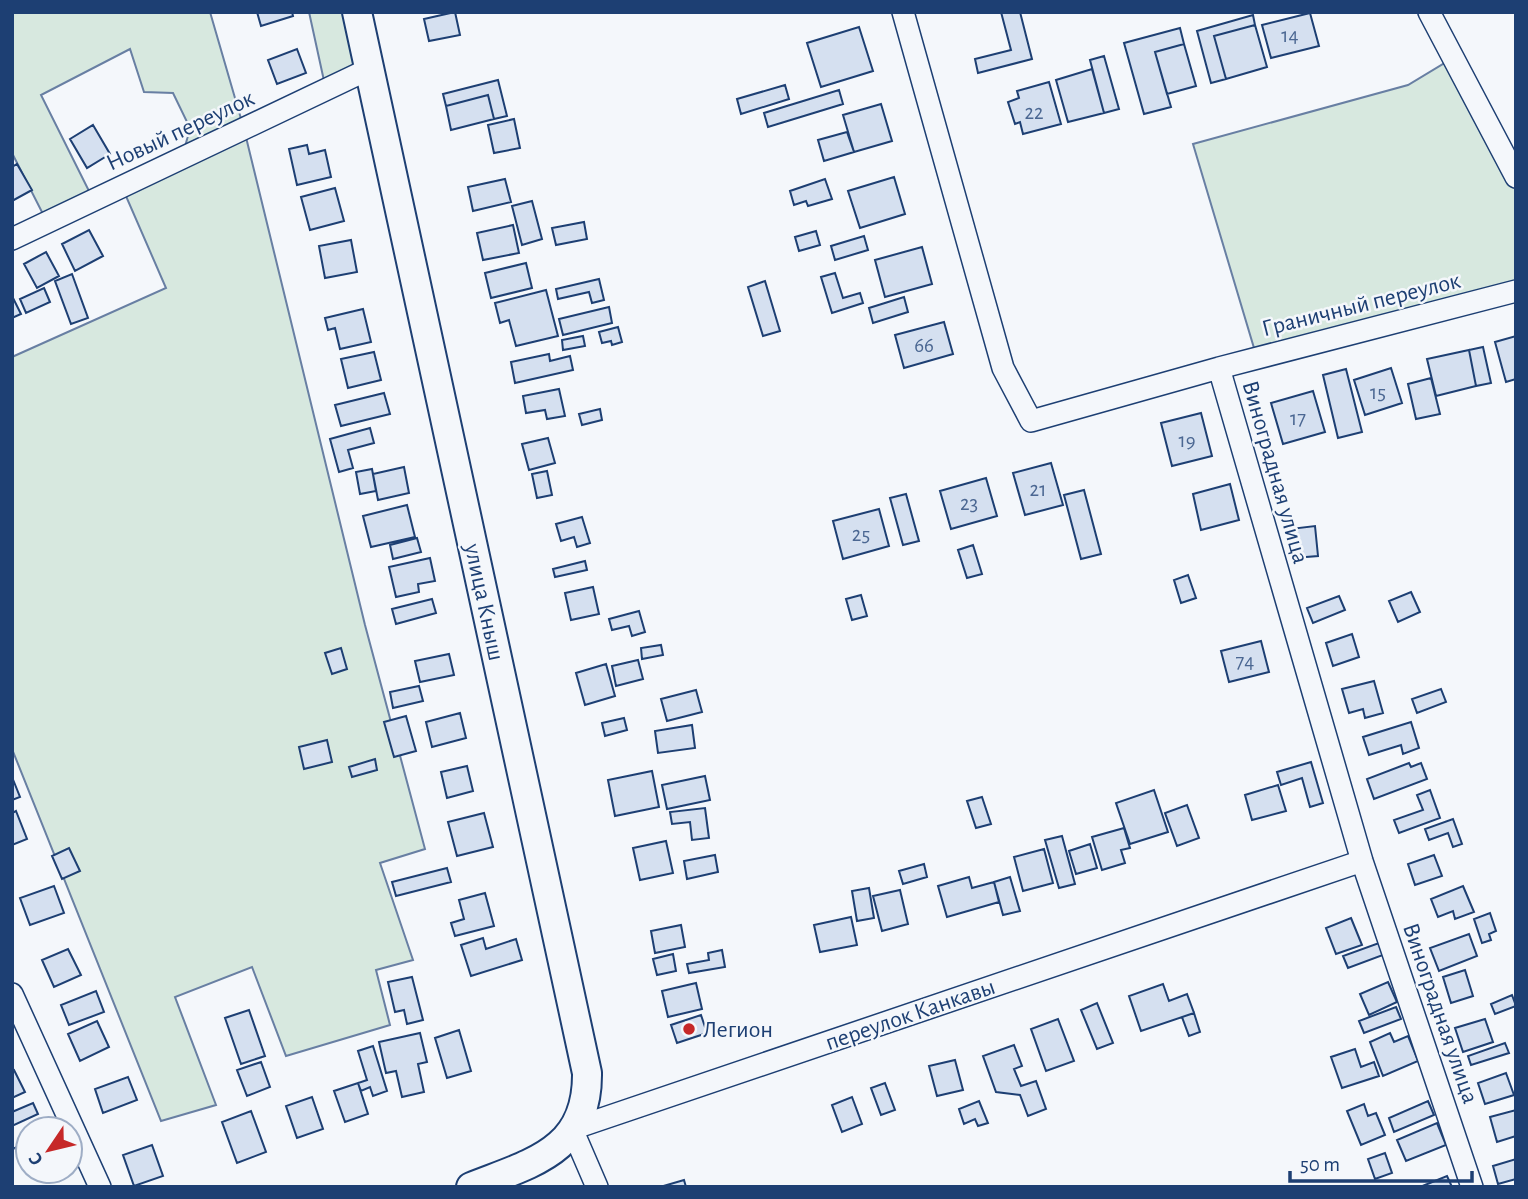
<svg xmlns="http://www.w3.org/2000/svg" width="1528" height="1199" viewBox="0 0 1528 1199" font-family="'Alegreya Sans',sans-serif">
<rect width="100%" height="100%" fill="#f4f7fb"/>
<!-- green -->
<path fill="#d7e8df" stroke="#687fa3" stroke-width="2" d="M 12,12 L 210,12 L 244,129 L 365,625 L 425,849 L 380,863 L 413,960 L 376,970 L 390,1025 L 286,1056 L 252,967 L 175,997 L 216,1105 L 161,1121 L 12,749 L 12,357 L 166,288 L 122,187 L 182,158 L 190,128 L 173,93 L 144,92 L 130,49 L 41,95 L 94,201 L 47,222 L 12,153 Z
M 309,12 L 357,12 L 369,69 L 326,90 Z
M 1453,58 L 1516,177 L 1516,291 L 1257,358 L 1193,144 L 1408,85 Z"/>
<!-- building -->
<path fill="#d5e0f0" stroke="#1d3f73" stroke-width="2" d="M 257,12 L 292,12 L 293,16 L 261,26 Z
M 455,12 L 460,35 L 429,41 L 424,19 Z
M 1001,12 L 1020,12 L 1032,59 L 978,73 L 975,59 L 1011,50 Z
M 1310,13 L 1319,46 L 1271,58 L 1262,25 Z
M 1253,15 L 1255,25 L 1214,36 L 1226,79 L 1211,83 L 1197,31 Z
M 1255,25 L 1267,67 L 1226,79 L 1214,36 Z
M 859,27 L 873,71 L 821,87 L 807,43 Z
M 1180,28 L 1184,44 L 1155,52 L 1171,107 L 1144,114 L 1124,43 Z
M 1184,44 L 1196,86 L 1167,94 L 1155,52 Z
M 297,49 L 306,73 L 277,84 L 268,60 Z
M 1104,56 L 1119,109 L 1104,113 L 1090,60 Z
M 1092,69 L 1104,113 L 1068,122 L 1056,80 Z
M 498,80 L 507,116 L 494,119 L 488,95 L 446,106 L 443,94 Z
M 1049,82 L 1061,124 L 1023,134 L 1020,122 L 1015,124 L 1008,102 L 1019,98 L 1017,91 Z
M 785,85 L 789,99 L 741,114 L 737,99 Z
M 839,90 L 843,104 L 768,127 L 764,113 Z
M 488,95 L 494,119 L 451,130 L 446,106 Z
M 881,104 L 892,141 L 854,152 L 843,115 Z
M 514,119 L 520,148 L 494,153 L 488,125 Z
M 93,125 L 110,154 L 87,168 L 70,139 Z
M 847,132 L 854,152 L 824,161 L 818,140 Z
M 307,145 L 309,154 L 325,150 L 331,177 L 297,185 L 289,149 Z
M 17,164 L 32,190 L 12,201 L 12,167 Z
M 894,177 L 905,214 L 860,228 L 848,191 Z
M 505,179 L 511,202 L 473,211 L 468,187 Z
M 825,179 L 832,199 L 808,206 L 806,201 L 794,205 L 790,191 Z
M 335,188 L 344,221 L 310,230 L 301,197 Z
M 532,201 L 542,239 L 522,245 L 512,206 Z
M 584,222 L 587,239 L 556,245 L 552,228 Z
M 513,225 L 519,253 L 483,260 L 477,233 Z
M 89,230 L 103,256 L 75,271 L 62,244 Z
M 816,231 L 820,245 L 799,251 L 795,237 Z
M 864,236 L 868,250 L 835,260 L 831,246 Z
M 351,240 L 357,272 L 325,278 L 319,246 Z
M 922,247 L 932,284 L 885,297 L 875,260 Z
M 46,252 L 59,276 L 37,288 L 24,264 Z
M 526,263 L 532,288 L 491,298 L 485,273 Z
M 835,273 L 843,298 L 860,293 L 863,303 L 832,313 L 821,277 Z
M 72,274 L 88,318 L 71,324 L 55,281 Z
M 599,279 L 604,300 L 592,303 L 589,292 L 558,299 L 556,289 Z
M 765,281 L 780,331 L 763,336 L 748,287 Z
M 44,288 L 50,302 L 26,313 L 20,299 Z
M 546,290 L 558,336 L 516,346 L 509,320 L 500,323 L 495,303 Z
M 12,296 L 21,314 L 12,318 Z
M 904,297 L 908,312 L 873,323 L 869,308 Z
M 609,307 L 612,323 L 563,335 L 559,319 Z
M 363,309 L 371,342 L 340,349 L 335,328 L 328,330 L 325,318 Z
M 944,322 L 953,354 L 904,368 L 895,335 Z
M 618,327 L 622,342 L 612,345 L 611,341 L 602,343 L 599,332 Z
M 583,336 L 585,346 L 563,350 L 562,340 Z
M 1516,336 L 1516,379 L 1506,382 L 1495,342 Z
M 1483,347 L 1491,383 L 1476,386 L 1469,350 Z
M 1469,350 L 1476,386 L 1436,396 L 1427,359 Z
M 374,352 L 381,380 L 348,388 L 341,359 Z
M 549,354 L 550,361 L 570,356 L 573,370 L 515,383 L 511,362 Z
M 1391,368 L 1402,403 L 1365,415 L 1354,380 Z
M 1346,369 L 1362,432 L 1338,438 L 1323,375 Z
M 1431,378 L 1440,414 L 1416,419 L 1408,384 Z
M 559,389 L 565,416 L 547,419 L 545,410 L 526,413 L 523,396 Z
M 1313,391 L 1325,432 L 1283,444 L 1271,403 Z
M 384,393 L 390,414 L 341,426 L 335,405 Z
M 600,409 L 602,420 L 582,425 L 579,414 Z
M 1201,413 L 1212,456 L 1172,466 L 1161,423 Z
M 370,428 L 374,443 L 348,450 L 353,468 L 339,472 L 330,439 Z
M 548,438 L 555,463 L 529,470 L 522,444 Z
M 1051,463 L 1063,505 L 1025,515 L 1013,473 Z
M 404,467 L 409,493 L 378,500 L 373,474 Z
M 372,469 L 376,491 L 360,494 L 356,472 Z
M 547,471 L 552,495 L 537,498 L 532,474 Z
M 986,478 L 997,516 L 951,529 L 940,491 Z
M 1230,484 L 1239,520 L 1201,530 L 1193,494 Z
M 1084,490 L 1101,554 L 1081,559 L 1064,495 Z
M 906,494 L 919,541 L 903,545 L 890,498 Z
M 407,505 L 415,537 L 371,547 L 363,516 Z
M 879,509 L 889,546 L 843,559 L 833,521 Z
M 582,517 L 590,543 L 577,547 L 574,537 L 561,541 L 556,524 Z
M 1315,526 L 1318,556 L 1294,558 L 1290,529 Z
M 417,538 L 421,552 L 393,559 L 390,545 Z
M 973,545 L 982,574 L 967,578 L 958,550 Z
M 430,558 L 435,581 L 418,584 L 419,592 L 396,597 L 389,567 Z
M 585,561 L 587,570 L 555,577 L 553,569 Z
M 1188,575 L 1196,598 L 1181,603 L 1174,580 Z
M 593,587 L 599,614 L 571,620 L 565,593 Z
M 1411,592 L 1420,612 L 1398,622 L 1389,601 Z
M 861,595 L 867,616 L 852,620 L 846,599 Z
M 1339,596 L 1345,610 L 1313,623 L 1307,608 Z
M 432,599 L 436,613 L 396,624 L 392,609 Z
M 639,611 L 645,632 L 632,636 L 629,626 L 612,630 L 609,619 Z
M 1352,634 L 1359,657 L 1333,666 L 1326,643 Z
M 1261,641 L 1269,672 L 1229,682 L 1221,651 Z
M 661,645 L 663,655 L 642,659 L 641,648 Z
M 341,648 L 347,669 L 332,674 L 325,653 Z
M 449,654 L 454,675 L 420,682 L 415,661 Z
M 638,660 L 643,679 L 616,686 L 612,666 Z
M 606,664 L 615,696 L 585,705 L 576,673 Z
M 1374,681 L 1383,713 L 1365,718 L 1363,709 L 1349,713 L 1342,689 Z
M 419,686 L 423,701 L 393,708 L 390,692 Z
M 1441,689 L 1446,702 L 1417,713 L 1412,699 Z
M 696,690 L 702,712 L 667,721 L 661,699 Z
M 460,713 L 466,738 L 432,747 L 426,722 Z
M 406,716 L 416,751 L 394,757 L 384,722 Z
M 624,718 L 627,730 L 605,736 L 602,723 Z
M 1411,722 L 1419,748 L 1403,754 L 1401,745 L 1369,755 L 1363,737 Z
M 692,725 L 695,748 L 658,753 L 655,731 Z
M 327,740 L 332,762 L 304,769 L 299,747 Z
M 375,759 L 377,770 L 352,777 L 349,767 Z
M 1311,762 L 1323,803 L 1310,807 L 1302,778 L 1281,785 L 1277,772 Z
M 1409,763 L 1411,767 L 1421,763 L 1427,779 L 1374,799 L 1367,779 Z
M 467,766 L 473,791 L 447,798 L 441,772 Z
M 652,771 L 659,807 L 615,816 L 608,780 Z
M 705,776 L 710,800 L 667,809 L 662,785 Z
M 12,777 L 20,797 L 12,800 Z
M 1278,785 L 1286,811 L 1252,820 L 1245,795 Z
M 1154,790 L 1168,832 L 1130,844 L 1116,803 Z
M 1430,790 L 1440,818 L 1399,833 L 1394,820 L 1423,810 L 1417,795 Z
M 982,797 L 991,824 L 976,828 L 967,801 Z
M 1187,805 L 1199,838 L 1177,846 L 1165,813 Z
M 705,808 L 709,838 L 692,840 L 690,822 L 672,824 L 670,812 Z
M 16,811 L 27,839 L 12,845 L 12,813 Z
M 484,813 L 493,847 L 457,856 L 448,822 Z
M 1453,819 L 1462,844 L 1453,847 L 1448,833 L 1429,840 L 1425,829 Z
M 1124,828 L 1130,848 L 1121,850 L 1125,863 L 1102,870 L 1092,837 Z
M 1062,836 L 1075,884 L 1059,888 L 1045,840 Z
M 666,841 L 673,873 L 640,880 L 633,848 Z
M 1090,844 L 1097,868 L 1076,874 L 1069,851 Z
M 69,848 L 80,871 L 62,879 L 52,856 Z
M 1044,849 L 1053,883 L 1023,891 L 1014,857 Z
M 715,855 L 718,872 L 687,879 L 684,861 Z
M 1434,855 L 1442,876 L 1415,885 L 1408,864 Z
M 924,864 L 927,877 L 903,884 L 899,871 Z
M 447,868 L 451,882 L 396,896 L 392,882 Z
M 969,877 L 972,888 L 994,882 L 999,902 L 947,917 L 938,886 Z
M 1010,877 L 1020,911 L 1003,915 L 994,882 Z
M 54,886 L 64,913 L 30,925 L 20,898 Z
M 1463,886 L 1474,912 L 1455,919 L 1453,911 L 1438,917 L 1431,899 Z
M 869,888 L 874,918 L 857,921 L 852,891 Z
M 900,890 L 908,924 L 882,931 L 873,896 Z
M 485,893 L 494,926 L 455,936 L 451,923 L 464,919 L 459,900 Z
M 1490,913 L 1496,931 L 1489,934 L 1491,940 L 1482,943 L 1474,919 Z
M 851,917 L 857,945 L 820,952 L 814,925 Z
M 1351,918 L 1362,945 L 1336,954 L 1326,928 Z
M 681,925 L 685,947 L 655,953 L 651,931 Z
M 1469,934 L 1477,956 L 1439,971 L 1430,948 Z
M 483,938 L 486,949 L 516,939 L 522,960 L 471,976 L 461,945 Z
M 1379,943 L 1383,955 L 1348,968 L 1343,956 Z
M 68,949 L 81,975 L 54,987 L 42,960 Z
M 722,950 L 725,967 L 689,973 L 687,964 L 709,960 L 708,953 Z
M 673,954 L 676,971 L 657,975 L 653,959 Z
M 1465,970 L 1473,996 L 1451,1003 L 1443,977 Z
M 412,977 L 423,1020 L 407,1024 L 404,1010 L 395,1012 L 388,982 Z
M 1388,982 L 1397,1002 L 1369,1015 L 1360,994 Z
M 696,983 L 702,1009 L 668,1017 L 662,991 Z
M 1163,984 L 1169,1001 L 1187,994 L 1194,1013 L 1141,1031 L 1129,996 Z
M 96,991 L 104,1012 L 69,1025 L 61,1005 Z
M 1512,995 L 1516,1006 L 1495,1014 L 1491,1004 Z
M 1097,1003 L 1113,1043 L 1097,1049 L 1081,1010 Z
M 1396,1007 L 1401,1019 L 1364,1033 L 1359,1021 Z
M 249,1010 L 265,1056 L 241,1064 L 225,1018 Z
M 1194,1013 L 1200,1032 L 1189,1036 L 1182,1017 Z
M 701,1015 L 707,1033 L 677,1043 L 671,1025 Z
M 1058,1019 L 1074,1061 L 1046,1071 L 1031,1029 Z
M 1485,1019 L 1493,1042 L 1463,1052 L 1455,1028 Z
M 97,1021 L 109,1047 L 80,1061 L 68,1034 Z
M 459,1030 L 471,1071 L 447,1078 L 435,1038 Z
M 420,1033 L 427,1062 L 418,1064 L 424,1092 L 402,1097 L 396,1071 L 386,1073 L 379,1042 Z
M 1390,1033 L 1394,1042 L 1408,1036 L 1418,1061 L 1383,1076 L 1370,1042 Z
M 1505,1043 L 1509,1053 L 1471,1065 L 1468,1056 Z
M 1014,1045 L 1022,1066 L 1014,1069 L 1021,1086 L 1036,1081 L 1046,1109 L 1028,1116 L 1020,1095 L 996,1092 L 983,1056 Z
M 373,1046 L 387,1091 L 373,1096 L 370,1087 L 361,1091 L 358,1083 L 367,1080 L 358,1051 Z
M 1355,1049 L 1361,1067 L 1374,1062 L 1379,1076 L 1342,1088 L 1331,1057 Z
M 955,1060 L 963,1090 L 937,1096 L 929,1066 Z
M 261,1062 L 270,1087 L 247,1096 L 237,1070 Z
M 14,1070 L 25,1092 L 12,1098 L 12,1071 Z
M 1506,1073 L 1514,1095 L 1485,1104 L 1478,1083 Z
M 128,1077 L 137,1100 L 103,1113 L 95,1089 Z
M 358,1083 L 368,1114 L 345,1122 L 334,1091 Z
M 885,1083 L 895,1110 L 881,1115 L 871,1088 Z
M 312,1097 L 323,1129 L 297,1138 L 286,1106 Z
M 852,1097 L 862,1124 L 842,1132 L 832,1105 Z
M 979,1101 L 988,1123 L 978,1126 L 975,1119 L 964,1124 L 959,1109 Z
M 1428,1101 L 1434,1115 L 1394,1132 L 1389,1118 Z
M 33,1103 L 38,1114 L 12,1126 L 12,1112 Z
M 1364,1104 L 1368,1116 L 1376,1113 L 1385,1135 L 1361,1145 L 1347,1111 Z
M 1516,1110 L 1516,1136 L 1497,1142 L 1490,1117 Z
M 251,1111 L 266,1152 L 237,1163 L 222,1122 Z
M 1437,1123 L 1446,1145 L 1406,1161 L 1397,1140 Z
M 28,1141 L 28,1169 L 26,1170 L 15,1148 Z
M 152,1145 L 163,1176 L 134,1186 L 123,1155 Z
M 1385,1153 L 1392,1173 L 1375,1179 L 1368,1159 Z
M 1516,1159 L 1516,1179 L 1498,1184 L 1493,1166 Z
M 1447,1176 L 1452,1187 L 1420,1187 Z
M 684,1180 L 686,1187 L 660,1187 Z"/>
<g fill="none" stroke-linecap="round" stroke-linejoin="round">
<defs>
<path id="minor" d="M 903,12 L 1003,368 L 1031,421 L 1219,368 L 1362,861 L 1472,1187
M 1429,12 L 1516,177
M 12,239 L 369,69
M 1219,368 L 1516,291
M 12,994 L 100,1187
M 597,1187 L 572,1129 L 1362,861"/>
<path id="tertiary" d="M 357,12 L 587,1073 C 588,1152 531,1163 471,1187"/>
</defs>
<!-- minor casing -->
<use href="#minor" stroke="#1d3f73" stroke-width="24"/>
<!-- tertiary casing -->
<use href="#tertiary" stroke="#1d3f73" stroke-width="32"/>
<!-- minor -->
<use href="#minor" stroke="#f4f7fb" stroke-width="21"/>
<!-- tertiary -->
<use href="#tertiary" stroke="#f4f7fb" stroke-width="28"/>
</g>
<!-- markers -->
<circle fill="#c62828" stroke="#f4f7fb" stroke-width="2.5" cx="689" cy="1029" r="7"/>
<g text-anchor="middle" stroke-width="5" stroke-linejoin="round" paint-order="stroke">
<!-- number labels -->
<g font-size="21" fill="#4b6792">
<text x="1290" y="42">14</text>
<text x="1034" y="119">22</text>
<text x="924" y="352">66</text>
<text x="1378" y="399">15</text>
<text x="1298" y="425">17</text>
<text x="1187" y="447">19</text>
<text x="1038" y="496">21</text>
<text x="969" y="510">23</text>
<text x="861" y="541">25</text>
<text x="1245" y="668">74</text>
</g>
<!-- street labels -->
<g font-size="24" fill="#1d3f73" stroke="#f4f7fb">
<text transform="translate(180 130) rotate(-25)" y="8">Новый переулок</text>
<text transform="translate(1361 304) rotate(-14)" y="8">Граничный переулок</text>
<text transform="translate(1276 472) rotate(74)" y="8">Виноградная улица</text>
<text transform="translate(485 602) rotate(78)" y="8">улица Кныш</text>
<text transform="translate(1441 1013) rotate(71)" y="8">Виноградная улица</text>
<text transform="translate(910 1014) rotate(-19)" y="8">переулок Канкавы</text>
</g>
<!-- poi labels -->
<g font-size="24" fill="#1d3f73" stroke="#f4f7fb" text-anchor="start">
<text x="703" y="1037">Легион</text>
</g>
</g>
<!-- border -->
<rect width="1528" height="1199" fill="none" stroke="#1d3f73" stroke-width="28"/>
<!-- north arrow -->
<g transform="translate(49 1150) rotate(235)"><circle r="33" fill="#f4f7fb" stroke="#9eadc5" stroke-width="2"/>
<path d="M0-5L12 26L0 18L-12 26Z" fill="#c62828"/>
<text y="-10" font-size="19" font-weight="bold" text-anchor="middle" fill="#1d3f73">С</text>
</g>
<!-- scale -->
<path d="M1290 1171v10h182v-10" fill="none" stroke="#1d3f73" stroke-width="3.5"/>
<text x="1300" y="1171" font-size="21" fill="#1d3f73" stroke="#f4f7fb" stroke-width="5" paint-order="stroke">50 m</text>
</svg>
